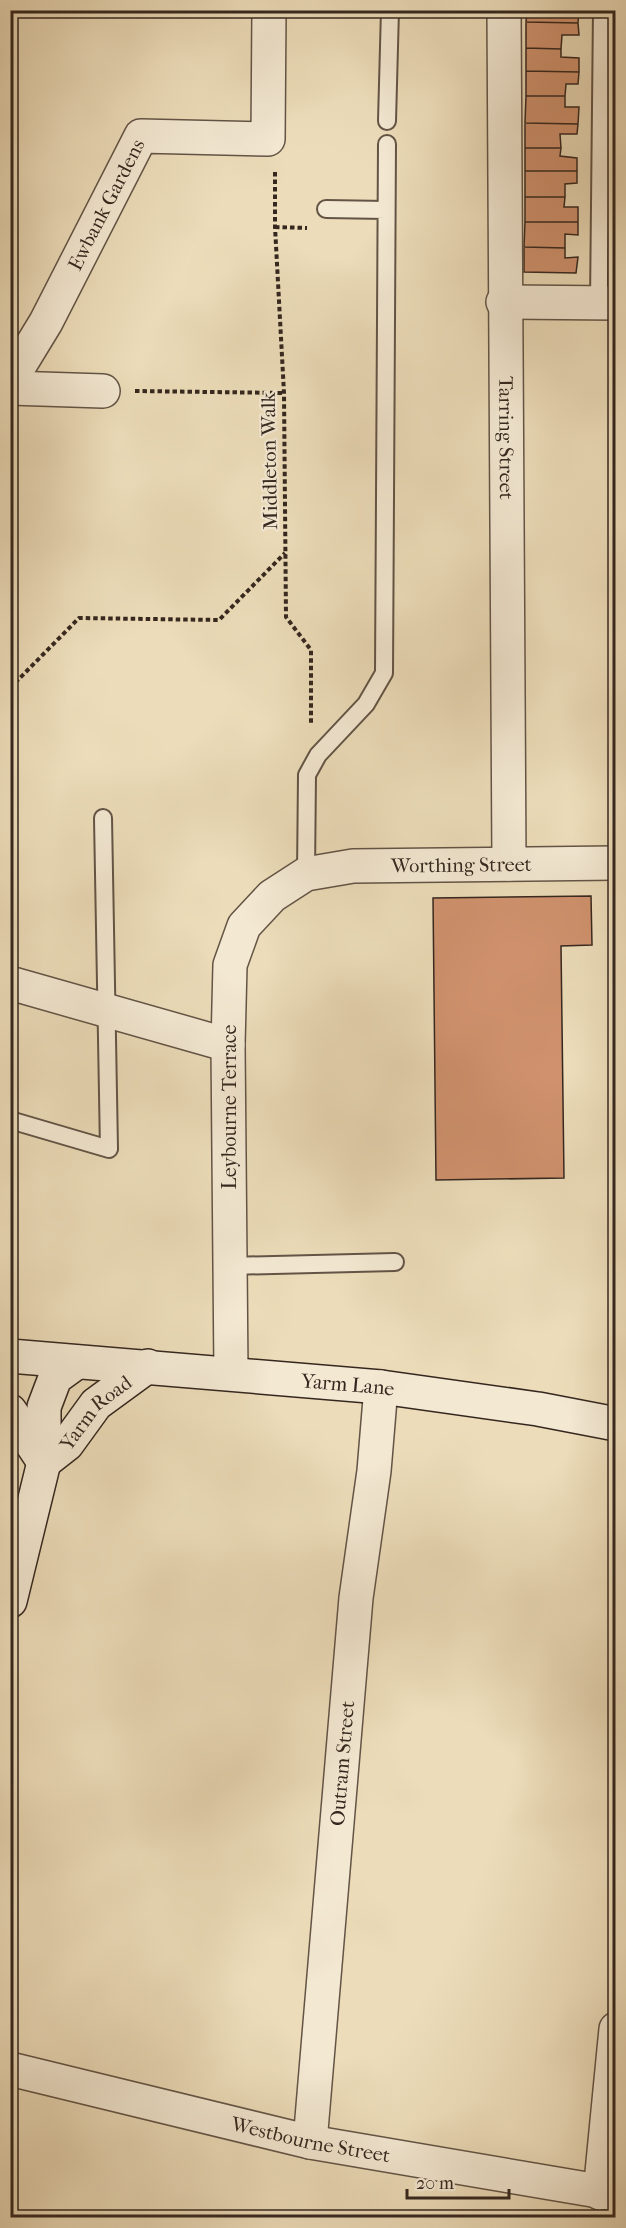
<svg xmlns="http://www.w3.org/2000/svg" width="626" height="2228" viewBox="0 0 626 2228" font-family="'IM FELL French Canon',serif">
<rect width="100%" height="100%" fill="#ecdcb9"/>
<filter id="stains"><feTurbulence type="fractalNoise" baseFrequency=".00333" numOctaves="4"/><feColorMatrix values="0 0 0 0 .2 0 0 0 0 .09 0 0 0 0 .02 0 0 0 .5 -.17"/></filter>
<radialGradient id="worn" r=".72"><stop offset=".6" stop-color="#630" stop-opacity="0"/><stop offset="1" stop-color="#630" stop-opacity=".3"/></radialGradient>
<!-- building -->
<path fill="#d0926e" stroke="#35271f" stroke-width="1.5" d="M 527,10 L 579,10 L 578,23 L 526,22 Z
M 526,22 L 578,23 L 579,35 L 562,35 L 561,49 L 526,48 Z
M 526,48 L 561,49 L 561,57 L 579,58 L 579,72 L 526,71 Z
M 526,71 L 579,72 L 578,84 L 566,84 L 565,96 L 526,96 Z
M 526,96 L 565,96 L 565,107 L 579,107 L 578,124 L 525,123 Z
M 525,123 L 578,124 L 577,134 L 560,134 L 561,148 L 525,148 Z
M 525,148 L 561,148 L 560,156 L 577,158 L 577,171 L 525,171 Z
M 525,171 L 577,171 L 577,183 L 565,184 L 565,197 L 525,197 Z
M 525,197 L 565,197 L 564,207 L 578,207 L 578,222 L 525,222 Z
M 525,222 L 578,222 L 578,235 L 565,234 L 565,248 L 524,247 Z
M 524,247 L 565,248 L 565,258 L 578,257 L 576,273 L 524,272 Z
M 591,896 L 592,945 L 561,946 L 564,1178 L 436,1180 L 433,898 Z"/>
<g fill="none" stroke-linecap="round" stroke-linejoin="round">
<defs>
<path id="lane" d="M 387,121 L 390,10
M 326,209 L 386,210
M 599,303 L 602,10
M 306,874 L 307,775 L 318,755 L 366,704 L 384,673 L 387,144
M 10,1120 L 109,1149 L 103,818
M 230,1266 L 395,1262"/>
<g id="street">
<path id="s1" d="M 504,10 L 509,864"/>
<path d="M 503,302 L 616,303"/>
<path id="s2" d="M 10,381 L 46,322 L 141,136 L 268,139 L 269,10"/>
<path d="M 10,388 L 103,391"/>
<path d="M 10,983 L 228,1045"/>
<path id="s3" d="M 231,1373 L 228,1045 L 230,965 L 244,926 L 272,896 L 306,874 L 353,866 L 616,863"/>
<path id="s4" d="M 10,2069 L 310,2142 L 616,2194"/>
<path id="s5" d="M 310,2142 L 356,1598 L 374,1471 L 381,1387"/>
<path d="M 600,2193 L 616,2029"/>
</g>
<g id="secondary">
<path id="s6" d="M 10,1356 L 381,1387 L 538,1409 L 616,1424"/>
<path d="M 10,1411 L 44,1462"/>
<path id="s7" d="M 44,1462 L 67,1444 L 96,1404 L 148,1366"/>
<path d="M 10,1601 L 44,1462 L 44,1407 L 55,1378 L 77,1362"/>
</g>
</defs>
<!-- lane casing -->
<use href="#lane" stroke="#635446" stroke-width="20"/>
<!-- street casing -->
<use href="#street" stroke="#635446" stroke-width="36"/>
<!-- secondary casing -->
<use href="#secondary" stroke="#35271f" stroke-width="36"/>
<!-- path -->
<path stroke="#35271f" stroke-width="4" stroke-dasharray="4.5 3" stroke-linecap="butt" d="M 275,172 L 275,227 L 284,393 L 286,617 L 311,650 L 311,725
M 275,227 L 307,228
M 135,391 L 284,393
M 10,688 L 79,618 L 219,620 L 285,553"/>
<!-- lane -->
<use href="#lane" stroke="#f3e8d2" stroke-width="16"/>
<!-- street -->
<use href="#street" stroke="#f3e8d2" stroke-width="33"/>
<!-- secondary -->
<use href="#secondary" stroke="#f3e8d2" stroke-width="33"/>
</g>
<g text-anchor="middle" stroke-width="4.5" stroke-linejoin="round" paint-order="stroke">
<!-- street labels -->
<g font-size="20" fill="#35271f" stroke="#f3e8d2">
<text dy="7" stroke="none"><textPath href="#s2" startOffset="201">Ewbank Gardens</textPath></text>
<text dy="7" stroke="none"><textPath href="#s1" startOffset="428">Tarring Street</textPath></text>
<text transform="translate(269 461) rotate(-91)" y="7">Middleton Walk</text>
<text dy="7" stroke="none"><textPath href="#s3" startOffset="687">Worthing Street</textPath></text>
<text transform="translate(229 1107) rotate(-90)" y="7">Leybourne Terrace</text>
<text dy="7" stroke="none"><textPath href="#s6" startOffset="339">Yarm Lane</textPath></text>
<text dy="7" stroke="none"><textPath href="#s7" startOffset="72">Yarm Road</textPath></text>
<text dy="7" stroke="none"><textPath href="#s5" startOffset="380">Outram Street</textPath></text>
<text dy="7" stroke="none"><textPath href="#s4" startOffset="309">Westbourne Street</textPath></text>
</g>
</g>
<!-- margin -->
<rect width="626" height="2228" fill="none" stroke="#ecdcb9" stroke-width="36"/>
<rect x="12" y="12" width="602" height="2204" fill="none" stroke="#35271f" stroke-width="3"/>
<rect x="18" y="18" width="590" height="2192" fill="none" stroke="#35271f" stroke-width="1.5"/>
<!-- scale -->
<path d="M407 2189v9h102v-9" fill="none" stroke="#35271f" stroke-width="3"/>
<text x="416" y="2189" font-size="18" fill="#35271f" stroke="#f3e8d2" stroke-width="4.5" paint-order="stroke">20 m</text>
<rect width="100%" height="100%" filter="url(#stains)"/>
<rect width="100%" height="100%" fill="url(#worn)"/>
</svg>
